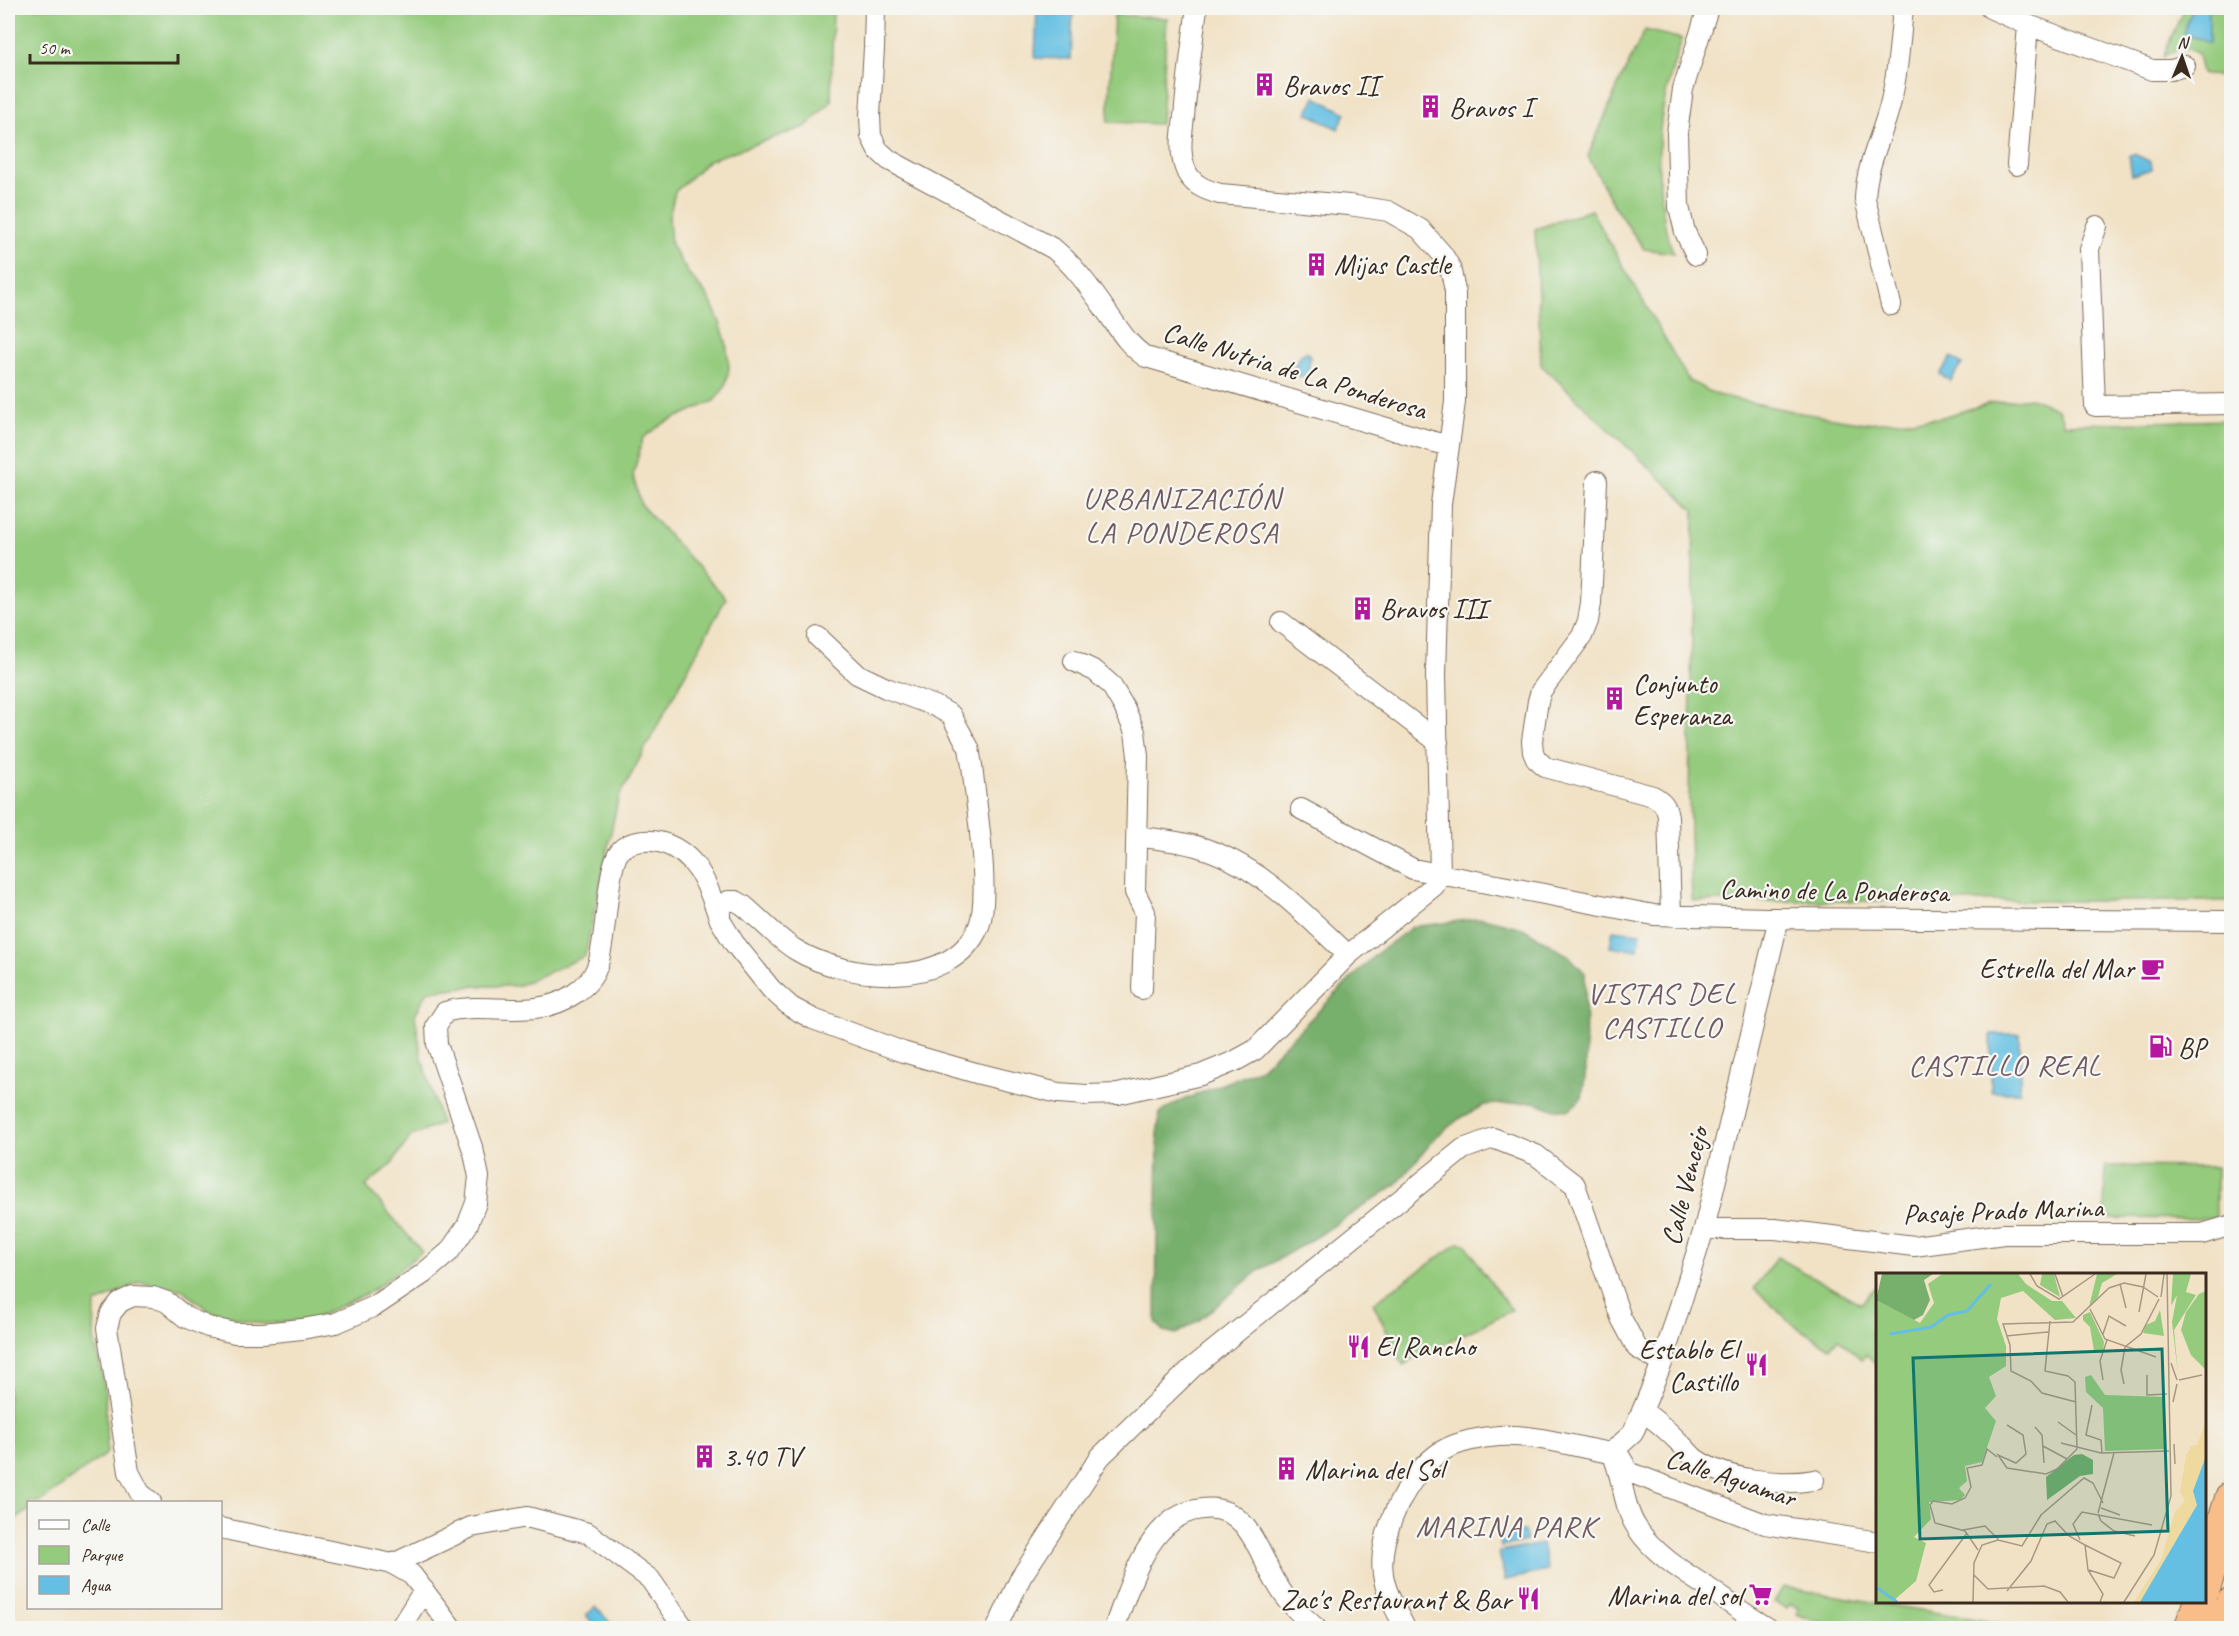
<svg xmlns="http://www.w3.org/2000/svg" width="2239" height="1636" viewBox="0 0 2239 1636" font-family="Caveat,sans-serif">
<rect width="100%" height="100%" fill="#f6f6f2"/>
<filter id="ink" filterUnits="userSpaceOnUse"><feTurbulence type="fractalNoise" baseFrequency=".0167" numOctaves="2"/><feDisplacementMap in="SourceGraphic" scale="12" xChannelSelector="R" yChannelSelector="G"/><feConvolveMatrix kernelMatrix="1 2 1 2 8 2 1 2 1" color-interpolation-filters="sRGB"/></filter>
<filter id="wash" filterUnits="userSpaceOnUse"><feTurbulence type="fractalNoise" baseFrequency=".008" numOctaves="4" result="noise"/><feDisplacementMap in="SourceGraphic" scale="24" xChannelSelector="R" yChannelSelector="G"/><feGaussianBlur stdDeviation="1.35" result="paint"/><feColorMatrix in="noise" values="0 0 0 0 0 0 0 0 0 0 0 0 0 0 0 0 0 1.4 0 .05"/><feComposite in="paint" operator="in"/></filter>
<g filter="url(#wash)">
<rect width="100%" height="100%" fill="#f1e2c6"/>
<!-- green -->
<path fill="#94cb7d" stroke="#687a4e" stroke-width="1.5" d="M 8,8 L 833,8 L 831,102 L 805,127 L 709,160 L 675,192 L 669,217 L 671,245 L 688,273 L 709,298 L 719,320 L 726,341 L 729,368 L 725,387 L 714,401 L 664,423 L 643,438 L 633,475 L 641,505 L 726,598 L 618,799 L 585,956 L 517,986 L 476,986 L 428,991 L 415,1015 L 421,1054 L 441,1124 L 411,1136 L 391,1165 L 366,1186 L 422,1252 L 372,1291 L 311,1320 L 262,1324 L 210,1312 L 183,1290 L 140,1282 L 95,1304 L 94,1339 L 105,1389 L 107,1453 L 40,1502 L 28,1502 L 28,1511 L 14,1521 L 8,1532 Z
M 2184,8 L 2230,8 L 2231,63 L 2225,78 L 2202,73 L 2198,54 C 2184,44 2177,48 2163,57 Z
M 1114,15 L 1167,18 L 1161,124 L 1108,122 Z
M 1645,30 L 1682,39 C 1662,98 1653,141 1662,203 C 1664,221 1666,237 1674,253 L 1644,249 L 1614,206 L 1588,156 L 1620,81 Z
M 1591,210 L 1689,381 L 1717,395 L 1801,413 L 1865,423 L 1939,418 L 1990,403 L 2031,398 L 2058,409 L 2064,424 L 2231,420 L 2231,901 L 1692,901 L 1689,798 L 1694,510 L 1541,365 L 1535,229 Z
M 2105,1166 L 2216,1167 L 2216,1219 L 2104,1218 Z
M 1459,1243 L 1466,1244 L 1481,1269 L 1512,1310 L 1403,1365 L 1373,1303 Z
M 1777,1257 L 1861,1304 L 1874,1288 L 1877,1289 L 1877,1365 L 1867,1355 L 1862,1360 L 1838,1338 L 1830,1348 L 1795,1326 L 1754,1289 Z
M 1783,1587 L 2028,1628 L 1852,1628 L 1814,1621 L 1797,1614 L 1799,1609 L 1790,1604 L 1787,1609 L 1774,1602 Z"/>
<!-- forest -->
<path fill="#77af6c" stroke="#596c45" stroke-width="1.5" d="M 1483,918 L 1523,928 L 1569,956 L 1585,973 L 1586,1070 L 1582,1098 L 1569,1110 L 1553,1109 L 1534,1102 L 1484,1105 L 1459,1119 L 1436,1137 L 1397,1184 L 1321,1234 L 1258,1271 L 1201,1319 L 1176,1334 L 1164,1331 L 1156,1323 L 1158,1127 L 1160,1113 L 1174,1104 L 1261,1068 L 1375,955 L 1412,927 Z"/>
<!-- water -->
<path fill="#64bfe2" stroke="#507480" stroke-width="1.5" d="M 1037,8 L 1073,8 L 1071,59 L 1035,58 Z
M 2193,8 L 2209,8 L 2209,43 L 2183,33 Z
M 1315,97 L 1346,113 L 1338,129 L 1307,113 Z
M 2134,154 L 2151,162 L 2152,169 L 2132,175 L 2129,155 Z
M 1307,352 L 1310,356 L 1308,375 C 1303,379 1293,376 1292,370 L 1302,354 Z
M 1952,357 L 1962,364 L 1950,381 L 1940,374 Z
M 1613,930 L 1640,933 L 1638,950 L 1610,947 Z
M 1991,1034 L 2020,1034 L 2020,1092 L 1991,1092 Z
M 1524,1531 L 1527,1541 L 1501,1547 L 1499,1536 Z
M 1542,1544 L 1548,1571 L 1505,1580 L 1499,1552 Z
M 596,1607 L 614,1627 L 613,1628 L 597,1628 L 586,1615 Z"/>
</g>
<g filter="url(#ink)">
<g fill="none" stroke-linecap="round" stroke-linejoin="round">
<defs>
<path id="street" d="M 875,8 L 874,48 L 870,116 L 871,136 L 878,150 L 889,160 L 1054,249 C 1077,268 1092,291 1109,315 C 1120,331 1129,346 1146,357 L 1448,446
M 1990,8 L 2028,25 L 2152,70 L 2171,70 L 2185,66
M 2017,165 L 2028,25
M 2097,226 L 2089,249 L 2095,406 L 2232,404
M 1696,255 L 1685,232 L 1679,207 L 1677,133 L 1683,89 L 1708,8
M 1891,305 L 1865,199 C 1866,165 1882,137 1890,105 C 1898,73 1900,40 1903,8
M 1597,481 L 1591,603 L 1588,621 L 1582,636 L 1541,691 L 1538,701 L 1532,741 L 1533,752 L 1536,759 L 1545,767 L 1653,796 C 1662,801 1666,805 1668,816 L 1671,916
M 1281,622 L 1438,742
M 818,637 L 857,674 L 886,688 L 935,706 L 951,715 L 969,748 L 972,766 C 976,803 991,894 979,926 C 952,992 845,980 796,950 C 778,939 760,919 743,905 L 736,901 L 728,901 L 722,905 L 720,911 L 720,920 L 734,943 L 771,989 L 791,1007 L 813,1019 L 903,1052 L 976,1073 L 1058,1093 L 1086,1095 L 1118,1094 L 1201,1075 L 1235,1061 L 1255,1050 L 1348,955 L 1434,886 L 1440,875 L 1436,674 L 1441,504 L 1455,402 L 1455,291 L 1450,267 L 1443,255 L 1420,229 L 1388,211 L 1349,205 L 1220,194 C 1205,190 1190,184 1185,168 C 1179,152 1182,134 1184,117 C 1187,81 1192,44 1197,8
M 1074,661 L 1095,671 L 1111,685 L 1124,707 L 1135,732 L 1138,756 L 1135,892 L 1145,912 L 1142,989
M 1301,809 L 1413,869 L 1654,915 L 1768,918 L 2232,921
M 1137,836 C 1156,839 1177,841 1196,846 C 1258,863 1303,913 1348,955
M 1704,1229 L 1775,1229 L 1914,1246 L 2004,1234 L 2202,1234 L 2232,1225
M 1642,1411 C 1656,1420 1669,1432 1681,1444 C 1686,1449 1691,1456 1697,1460 C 1727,1480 1780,1486 1814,1480
M 1611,1453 L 1633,1433 L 1662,1363 L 1704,1229 L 1779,918
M 1614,1458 C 1623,1480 1624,1509 1637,1528 C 1653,1553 1682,1571 1707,1587 C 1727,1601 1747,1616 1768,1628
M 151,1502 L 140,1493 L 129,1472 L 107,1328 L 111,1313 L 120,1302 L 133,1296 L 153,1297 L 167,1302 L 185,1317 L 208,1327 L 235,1333 L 263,1333 L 302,1329 L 336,1323 L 375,1306 L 423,1274 L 449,1252 L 467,1226 L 476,1203 L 479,1177 L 474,1153 L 437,1044 L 436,1026 L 445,1012 C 483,1000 535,1022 574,994 C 583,988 593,978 597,967 C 607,942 606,866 620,851 C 629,840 651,839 663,843 C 699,855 708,887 720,920
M 220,1528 L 393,1564 L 412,1575 L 452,1628
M 393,1564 L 471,1527 L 527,1517 L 588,1533 L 650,1579 L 684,1628
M 400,1628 L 424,1590
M 997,1628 L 1021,1577 L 1100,1457 L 1192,1368 L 1463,1149 L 1493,1138 L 1536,1155 L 1575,1185 L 1621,1318 L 1637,1348 L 1662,1363
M 1114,1628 C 1130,1587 1148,1514 1202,1509 C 1218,1507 1232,1512 1243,1524 C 1258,1541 1265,1565 1277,1584 C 1287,1602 1301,1615 1316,1628
M 1405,1628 C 1397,1612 1385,1592 1383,1574 C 1377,1535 1409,1471 1442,1451 C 1457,1442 1481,1437 1499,1436 C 1537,1434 1574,1447 1611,1453 L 1620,1457 L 1629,1472 L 1765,1524 L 1878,1542"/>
<path id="highway" d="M 2204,1587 L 2232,1497
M 2191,1628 L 2200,1602
M 2224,1628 L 2232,1604"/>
</defs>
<!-- street casing -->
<use href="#street" stroke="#7b6a59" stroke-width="22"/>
<!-- highway casing -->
<use href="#highway" stroke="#7b6a59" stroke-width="35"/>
<!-- street -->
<use href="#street" stroke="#fff" stroke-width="20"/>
<!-- highway -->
<use href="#highway" stroke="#f8bd89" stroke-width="33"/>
</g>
</g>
<!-- icons -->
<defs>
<symbol id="building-bare" viewBox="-9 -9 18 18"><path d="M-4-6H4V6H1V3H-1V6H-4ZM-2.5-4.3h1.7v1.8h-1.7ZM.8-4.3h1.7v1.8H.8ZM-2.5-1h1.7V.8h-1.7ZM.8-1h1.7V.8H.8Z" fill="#b5179e" stroke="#f6f6f2" stroke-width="2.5" paint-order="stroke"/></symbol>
<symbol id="cafe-bare" viewBox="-9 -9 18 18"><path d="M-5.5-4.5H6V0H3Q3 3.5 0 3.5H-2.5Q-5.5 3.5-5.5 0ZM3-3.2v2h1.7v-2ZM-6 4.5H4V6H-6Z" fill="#b5179e" stroke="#f6f6f2" stroke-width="2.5" paint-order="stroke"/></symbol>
<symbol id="fuel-bare" viewBox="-9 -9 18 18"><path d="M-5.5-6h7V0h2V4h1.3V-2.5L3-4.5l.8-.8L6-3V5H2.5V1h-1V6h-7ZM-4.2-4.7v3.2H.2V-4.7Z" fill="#b5179e" stroke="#f6f6f2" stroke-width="2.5" paint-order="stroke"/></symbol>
<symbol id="restaurant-bare" viewBox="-9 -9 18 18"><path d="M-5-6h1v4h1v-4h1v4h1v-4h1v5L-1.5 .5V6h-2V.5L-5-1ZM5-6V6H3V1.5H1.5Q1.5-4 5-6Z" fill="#b5179e" stroke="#f6f6f2" stroke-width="2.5" paint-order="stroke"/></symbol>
<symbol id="supermarket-bare" viewBox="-9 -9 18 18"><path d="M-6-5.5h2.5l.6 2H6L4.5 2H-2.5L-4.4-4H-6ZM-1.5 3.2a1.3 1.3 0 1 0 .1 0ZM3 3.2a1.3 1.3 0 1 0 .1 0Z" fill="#b5179e" stroke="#f6f6f2" stroke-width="2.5" paint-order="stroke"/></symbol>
</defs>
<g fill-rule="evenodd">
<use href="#building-bare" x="1248" y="68" width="33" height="33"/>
<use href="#building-bare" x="1414" y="90" width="33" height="33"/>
<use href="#building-bare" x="1300" y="248" width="33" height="33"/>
<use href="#building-bare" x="1346" y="592" width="33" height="33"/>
<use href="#building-bare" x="1598" y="682" width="33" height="33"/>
<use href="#cafe-bare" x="2136" y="952" width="33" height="33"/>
<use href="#fuel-bare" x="2144" y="1030" width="33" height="33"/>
<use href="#restaurant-bare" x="1342" y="1330" width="33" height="33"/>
<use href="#restaurant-bare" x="1740" y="1348" width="33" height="33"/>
<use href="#building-bare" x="688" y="1440" width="33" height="33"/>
<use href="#building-bare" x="1270" y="1452" width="33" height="33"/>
<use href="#supermarket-bare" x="1744" y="1578" width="33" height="33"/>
<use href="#restaurant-bare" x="1512" y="1582" width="33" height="33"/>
</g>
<g text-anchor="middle" stroke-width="4.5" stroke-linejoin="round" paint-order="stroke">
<!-- poi labels -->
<g font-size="28" fill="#3b2a1e" stroke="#f6f6f2" text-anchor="start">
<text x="1283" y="95">Bravos II</text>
<text x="1449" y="117">Bravos I</text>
<text x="1334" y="274">Mijas Castle</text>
<text x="1380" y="618">Bravos III</text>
<text x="1633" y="693">Conjunto<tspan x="1633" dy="32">Esperanza</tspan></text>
<text x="2134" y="978" text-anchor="end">Estrella del Mar</text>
<text x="2178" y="1057">BP</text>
<text x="1376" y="1356">El Rancho</text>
<text x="1738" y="1359" text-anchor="end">Establo El<tspan x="1738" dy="32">Castillo</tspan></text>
<text x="723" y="1466">3.40 TV</text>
<text x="1305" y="1479">Marina del Sol</text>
<text x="1742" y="1605" text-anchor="end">Marina del sol</text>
<text x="1511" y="1609" text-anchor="end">Zac's Restaurant &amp; Bar</text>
</g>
<!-- street labels -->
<g font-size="28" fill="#3b2a1e" stroke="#f6f6f2">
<text transform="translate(1295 370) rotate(17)" y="10">Calle Nutria de La Ponderosa</text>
<text transform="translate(1834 890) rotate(1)" y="10">Camino de La Ponderosa</text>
<text transform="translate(1684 1186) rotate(-76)" y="10">Calle Vencejo</text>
<text transform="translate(2003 1210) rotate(-2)" y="10">Pasaje Prado Marina</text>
<text transform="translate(1731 1477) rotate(18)" y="10">Calle Aguamar</text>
</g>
<!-- neighbourhood labels -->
<g font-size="30" letter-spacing="1.5" fill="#725a61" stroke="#f6f6f2">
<text x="1182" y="508">URBANIZACIÓN<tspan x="1182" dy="34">LA PONDEROSA</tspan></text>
<text x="1662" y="1003">VISTAS DEL<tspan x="1662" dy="34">CASTILLO</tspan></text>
<text x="2005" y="1075">CASTILLO REAL</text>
<text x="1506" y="1536">MARINA PARK</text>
</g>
</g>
<!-- overview -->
<g transform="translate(1876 1273)">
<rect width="330" height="330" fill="#f1e2c6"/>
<path d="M 66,1 L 142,1 L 150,11 L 176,28 L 186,28 L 200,45 L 179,47 L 147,18 L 125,25 L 121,46 L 130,73 L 130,93 L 113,104 L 120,123 L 109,135 L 120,148 L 106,189 L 89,193 L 91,208 L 83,215 L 89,222 L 84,227 L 53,229 L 55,246 L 38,264 L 50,270 L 40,308 L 16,329 L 0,329 L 0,27 L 44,50 L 58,30 L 52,11 ZM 166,1 L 178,1 L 184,24 L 164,12 ZM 221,1 L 241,1 L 226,10 L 222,24 L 213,34 ZM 297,1 L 315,1 L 310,19 L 320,22 L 298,57 L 302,101 L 296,49 L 301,22 L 295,33 ZM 330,18 L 330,97 L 315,82 L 305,57 L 310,39 L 323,21 ZM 284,37 L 288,63 L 267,60 L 270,52 L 279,48 ZM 214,39 L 228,69 L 227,80 L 218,78 L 214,54 L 207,47 L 207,42 ZM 215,102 L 229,122 L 289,124 L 289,176 L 229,178 L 227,135 L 210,119 L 209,104 Z" fill="#94cb7d"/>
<path d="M 6,1 L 57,1 L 48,7 L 54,27 L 47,42 L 38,47 L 0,27 ZM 206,181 L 217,187 L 217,201 L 204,203 L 171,227 L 170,204 L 198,182 Z" fill="#77af6c"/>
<path d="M 330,149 L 330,183 L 317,218 L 321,232 L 264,329 L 258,329 L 285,287 L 299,239 L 309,228 L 304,219 L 310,183 L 315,173 L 321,172 Z" fill="#eeda9e"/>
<path d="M 330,183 L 330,329 L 264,329 L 321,232 L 317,218 Z" fill="#64bfe2"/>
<path fill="none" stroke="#64bfe2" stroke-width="3" d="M 14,61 L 55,54 L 72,42 L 91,38 L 115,11M 0,314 L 21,329"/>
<path fill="none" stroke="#a89883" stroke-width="1.5" d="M 154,1 L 161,13 L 183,26 L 219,1M 179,1 L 187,24M 244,11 L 250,35M 285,24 L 288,1M 214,36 L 229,66 L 280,84M 263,39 L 270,1M 174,48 L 169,98 L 192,103 L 199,109 L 201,176M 227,61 L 233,43 L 250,53M 130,63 L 172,59M 295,90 L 301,107M 271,102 L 271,122 L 291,121M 227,107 L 224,88 L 231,67M 303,107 L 326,102M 248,111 L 245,97 L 249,74 L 265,61 L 283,26M 200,129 L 166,120 L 155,108 L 135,98 L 134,72 L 127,51 L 197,49 L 233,15 L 248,10 L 267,14 L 282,24M 297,129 L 301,111M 216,132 L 210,162 L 225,167 L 226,180M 182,149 L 200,162M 131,152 L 147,162 L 150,181 L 140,190 L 122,182 L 131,195 L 170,201 L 181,196 L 201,176M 159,154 L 166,162 L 168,190M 185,170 L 225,180 L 293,178M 298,171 L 299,191M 167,173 L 191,186M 225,235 L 244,242M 222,240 L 238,180M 222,241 L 225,248 L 238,258 L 259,263M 87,257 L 109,253 L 122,266M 204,267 L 197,251 L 206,239 L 276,252M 209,272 L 245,290 L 238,305 L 213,297M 102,277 L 89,258 L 59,250 L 54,232 L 57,228 L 76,231 L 89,225 L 95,214 L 91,195 L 106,192 L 111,176 L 121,184M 97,301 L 112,316 L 168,313 L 184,319 L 192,329M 67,317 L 58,319 L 53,312 L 91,260M 131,318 L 155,288 L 171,251 L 179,248 L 193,263 L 209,272 L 212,297 L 227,321 L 224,329M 97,329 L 98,290 L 106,272 L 122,267 L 146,273 L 165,242 L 208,205 L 217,210 L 227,230M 248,329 L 278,282 L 295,223 L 291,1"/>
<path fill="#0f766e" fill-opacity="0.15" stroke="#0f766e" stroke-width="3" d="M 286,76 L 292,258 L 44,266 L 37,85 Z"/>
<rect width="330" height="330" fill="none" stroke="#3b2a1e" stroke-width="3"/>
</g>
<!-- margin -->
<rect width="2239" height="1636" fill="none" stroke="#f6f6f2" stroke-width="30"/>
<!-- legend -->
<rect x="27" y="1501" width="195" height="108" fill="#f6f6f2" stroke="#aba49d" stroke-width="1.5"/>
<rect x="39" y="1520" width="30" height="9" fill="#ffffff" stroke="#aba49d" stroke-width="1.5"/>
<text x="81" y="1531" font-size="18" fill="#3b2a1e">Calle</text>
<rect x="39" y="1546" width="30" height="18" fill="#94cb7d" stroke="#aba49d" stroke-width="1.5"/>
<text x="81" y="1561" font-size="18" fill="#3b2a1e">Parque</text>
<rect x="39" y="1576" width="30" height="18" fill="#64bfe2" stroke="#aba49d" stroke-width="1.5"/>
<text x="81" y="1591" font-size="18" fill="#3b2a1e">Agua</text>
<!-- north arrow -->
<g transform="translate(2182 57) rotate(2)" stroke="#f6f6f2" stroke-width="4.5" paint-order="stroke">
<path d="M0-4.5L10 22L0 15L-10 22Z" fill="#3b2a1e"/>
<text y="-9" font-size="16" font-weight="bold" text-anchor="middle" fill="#3b2a1e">N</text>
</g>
<!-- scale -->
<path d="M30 54v9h148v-9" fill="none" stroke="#3b2a1e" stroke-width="3"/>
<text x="39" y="54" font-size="18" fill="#3b2a1e" stroke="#f6f6f2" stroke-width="4.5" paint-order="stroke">50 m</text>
</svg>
